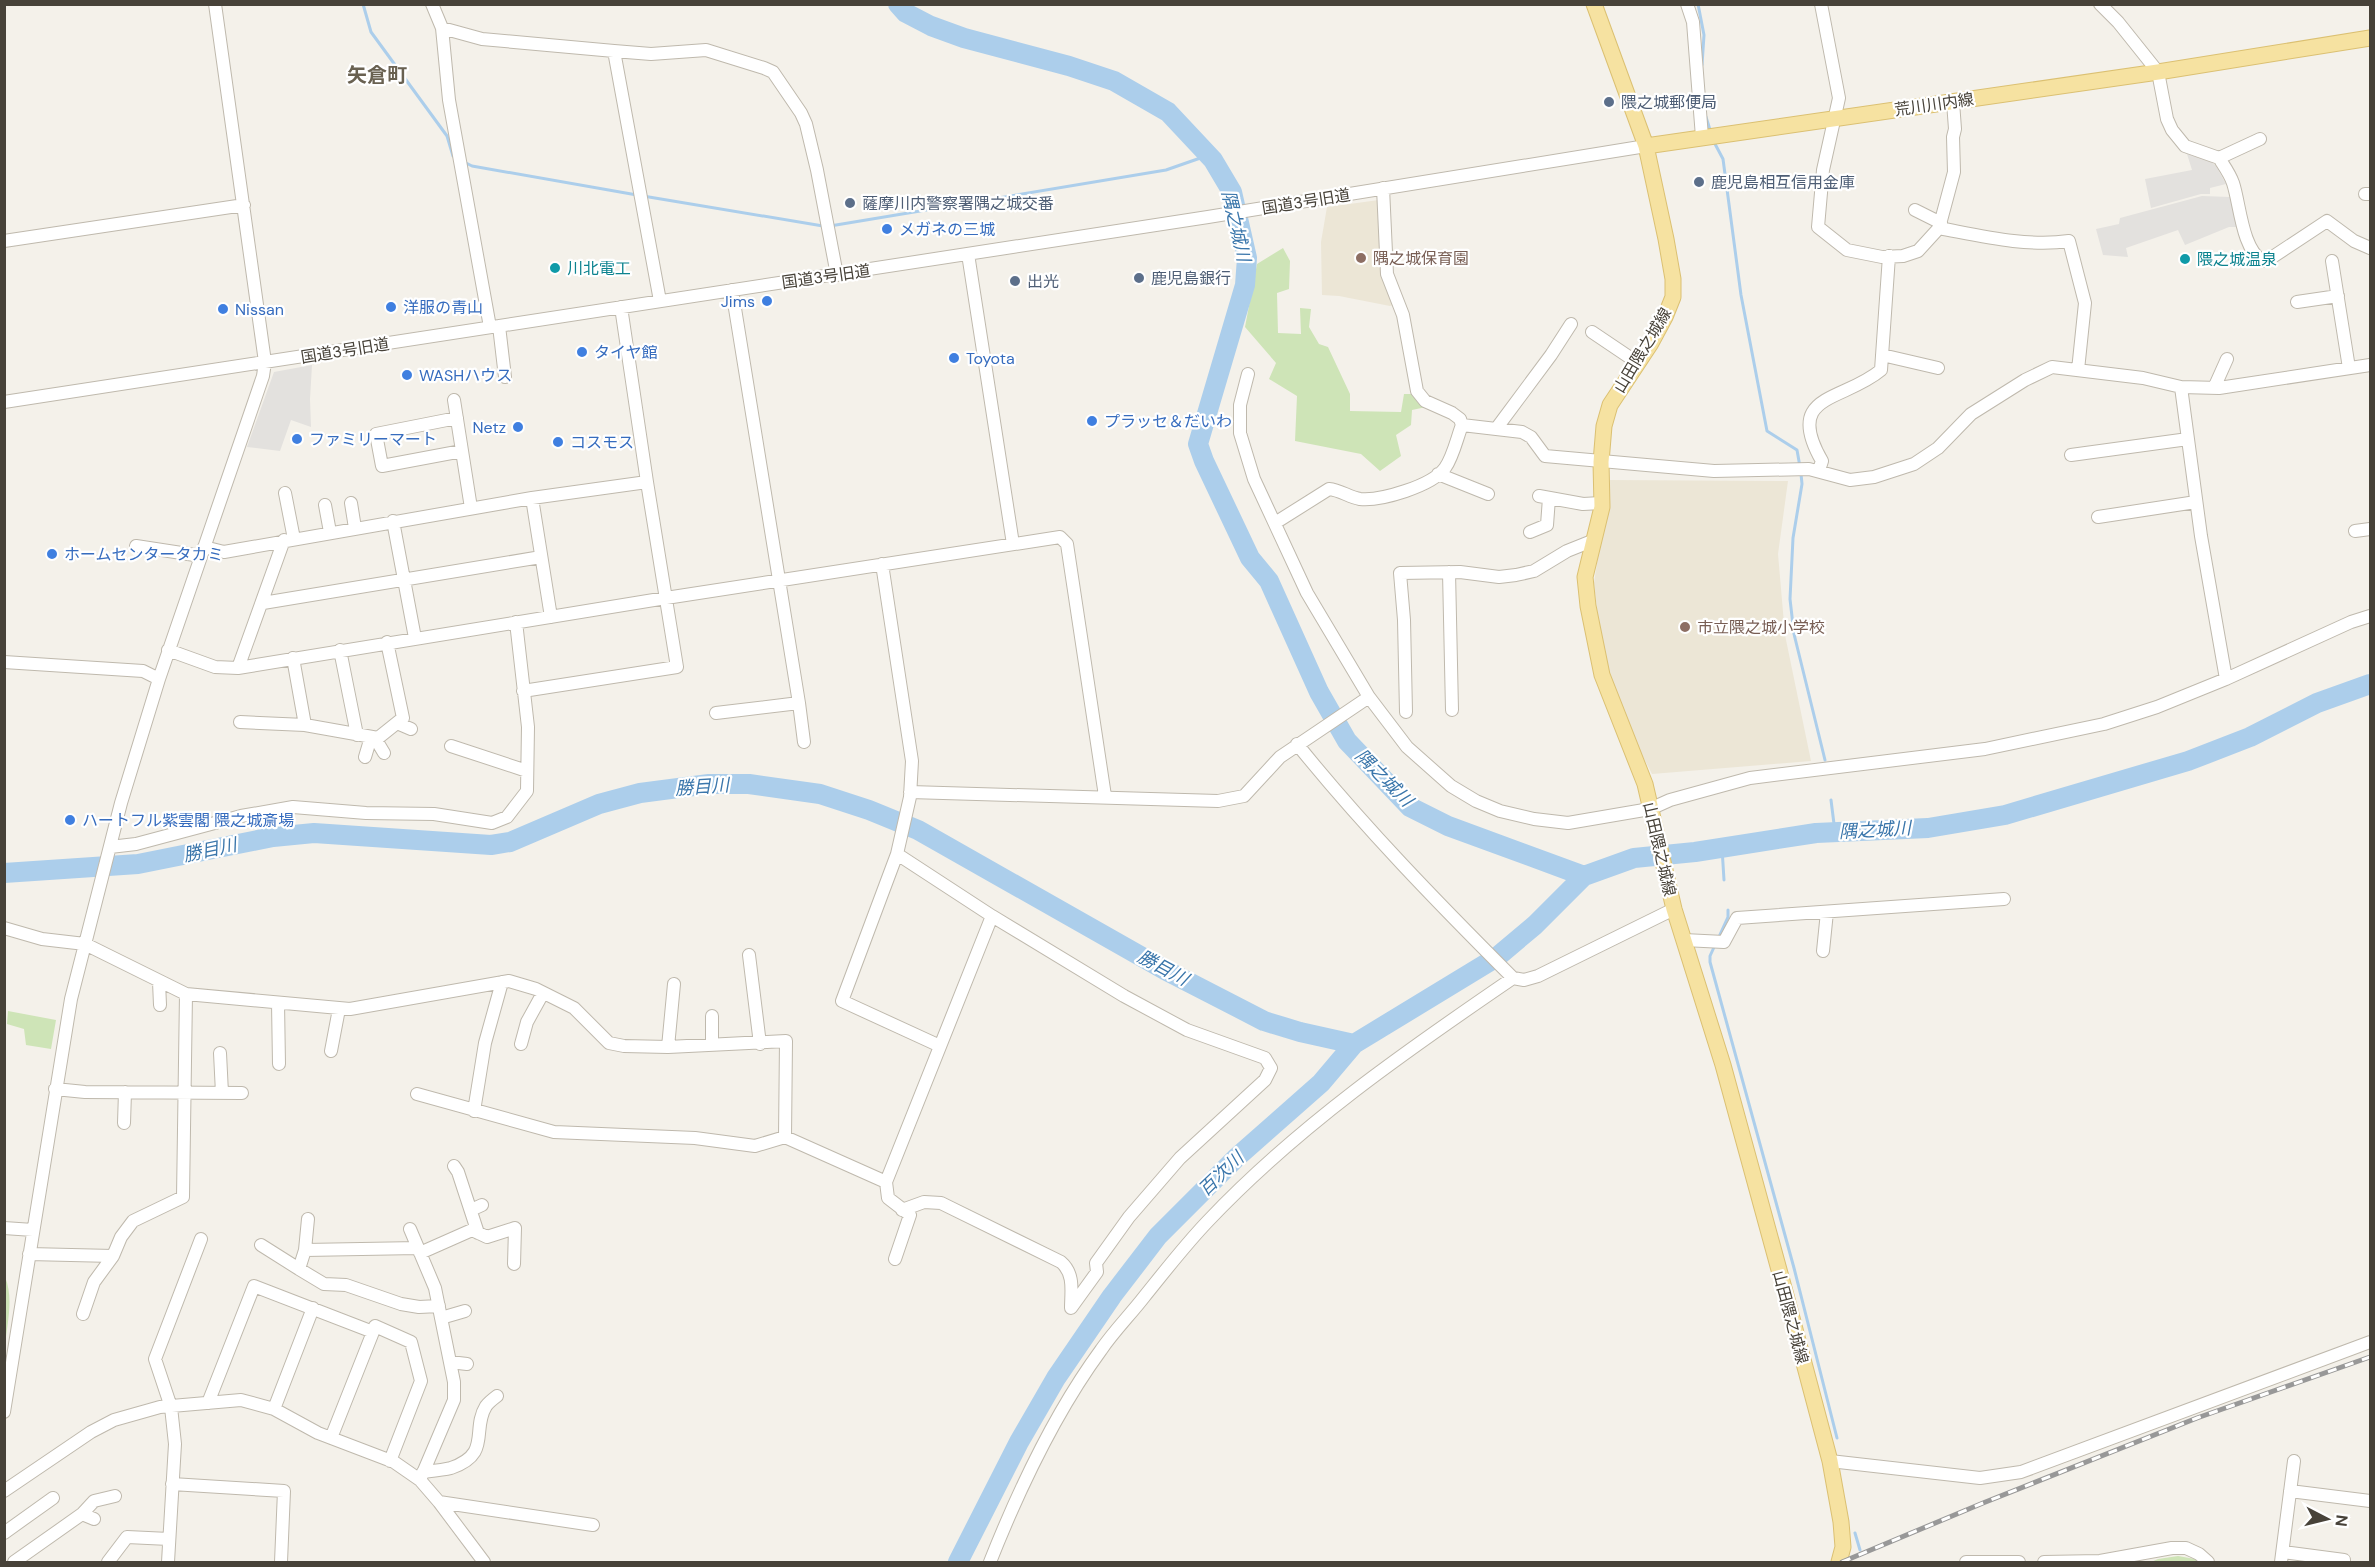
<svg xmlns="http://www.w3.org/2000/svg" width="2375" height="1567" viewBox="0 0 2375 1567" font-family="'DM Sans','Noto Sans JP',sans-serif">
<rect width="100%" height="100%" fill="#f4f1ea"/>
<!-- education -->
<path fill="#ece6d6" d="M 1379,200 L 1382,276 L 1393,305 L 1390,306 L 1339,296 L 1322,295 L 1321,242 L 1327,207 Z
M 1606,480 L 1788,481 L 1778,554 L 1785,635 L 1811,761 L 1652,774 L 1622,716 L 1600,638 L 1594,583 L 1606,504 Z"/>
<!-- green -->
<path fill="#cee4b7" d="M 1283,248 L 1290,261 L 1289,289 L 1277,293 L 1278,333 L 1301,334 L 1300,308 L 1311,309 L 1309,327 L 1319,344 L 1328,347 L 1350,394 L 1350,411 L 1401,412 L 1404,394 L 1414,394 L 1418,403 L 1426,407 L 1412,410 L 1411,425 L 1396,435 L 1401,456 L 1380,471 L 1361,454 L 1295,441 L 1297,396 L 1269,379 L 1276,363 L 1245,327 L 1257,264 Z
M 8,1011 L 56,1020 L 51,1049 L 26,1045 L 24,1029 L 7,1024 Z
M 5,1277 C 14,1298 7,1324 5,1346 Z
M 2178,1556 L 2195,1559 L 2198,1562 L 2151,1562 L 2158,1559 Z"/>
<!-- parking -->
<path fill="#e3e1de" d="M 2187,154 L 2210,161 L 2216,166 L 2226,184 L 2210,188 L 2210,194 L 2201,194 L 2151,208 L 2145,179 L 2192,170 Z
M 2202,196 L 2230,197 L 2239,227 L 2229,227 L 2185,245 L 2178,230 L 2126,248 L 2128,257 L 2103,255 L 2096,229 L 2119,224 L 2120,218 Z
M 312,365 L 310,399 L 311,427 L 291,420 L 280,451 L 247,447 L 274,372 Z"/>
<g fill="none" stroke-linecap="round" stroke-linejoin="round">
<!-- stream -->
<path stroke="#acceeb" stroke-width="3" d="M 363,4 L 371,32 L 447,136 L 453,156 L 455,157
M 1698,4 L 1704,35 L 1702,65
M 1706,117 L 1711,133
M 1714,142 L 1723,159 L 1741,295 L 1767,431 L 1797,450 L 1800,467
M 464,162 L 472,166 L 637,195
M 643,196 L 823,226
M 830,226 L 1166,170 L 1209,155
M 1801,474 L 1802,484 L 1793,538 L 1790,599 L 1794,634 L 1825,760
M 1831,800 L 1835,832
M 1722,848 L 1724,880
M 1718,939 L 1728,917 L 1728,910
M 1715,945 L 1710,956 L 1710,962 L 1794,1268 L 1837,1438
M 1855,1533 L 1860,1550"/>
<!-- river -->
<path stroke="#acceeb" stroke-width="20" d="M 898,4 L 906,13 L 931,26 L 964,38 L 1069,66 L 1114,81 L 1168,112 L 1213,160 L 1232,192 L 1247,258 L 1245,285 L 1198,444 L 1204,461 L 1250,558 L 1269,581 L 1319,692 L 1347,741 L 1410,807 L 1448,826 L 1584,876 L 1634,858 L 1695,852 L 1816,833 L 1928,828 L 2005,815 L 2188,761 L 2250,737 L 2317,703 L 2370,684
M 4,873 L 138,864 L 273,837 L 314,833 L 491,845 L 510,842 L 599,804 L 640,793 L 709,784 L 749,784 L 820,794 L 869,810 L 918,830 L 1165,970 L 1264,1021 L 1300,1032 L 1354,1044
M 958,1562 L 1019,1442 L 1056,1378 L 1112,1296 L 1158,1236 L 1236,1158 L 1321,1083 L 1354,1044 L 1497,957 L 1535,925 L 1584,876"/>
<defs>
<path id="minor" d="M 432,4 L 442,28 L 449,100 L 490,327
M 1687,4 L 1693,22 L 1702,137
M 1821,4 L 1839,98 L 1823,170 L 1818,227 L 1847,250 L 1882,257 L 1903,256 L 1918,251 L 1939,228 L 1954,172 L 1953,137 L 1955,129 L 1953,102
M 2100,4 L 2118,22 L 2158,72 L 2167,119 L 2172,130 L 2185,146 L 2219,158 C 2224,166 2230,174 2233,183 C 2240,204 2242,250 2263,261 L 2271,258 L 2327,221 L 2354,241 L 2370,248
M 442,28 L 482,39 L 614,51 L 651,54 L 706,50 L 764,68 L 773,72 L 801,113 L 806,124 L 817,170 L 837,275
M 614,51 L 660,301
M 2219,158 L 2260,139
M 1383,188 L 1387,274 L 1403,315 L 1417,391 L 1425,401 L 1452,413 L 1460,419 L 1462,425 L 1522,432 L 1531,437 L 1545,456 L 1714,471 L 1809,469 L 1850,480 L 1874,477 L 1914,464 L 1938,448 L 1971,414 L 2025,380 L 2052,367 L 2143,378 L 2181,387 L 2219,388 L 2370,365
M 2365,194 L 2370,194
M 1915,210 L 1941,223
M 1939,228 C 1982,236 2026,247 2069,241 L 2085,303 L 2078,370
M 4,241 L 244,205
M 968,254 L 1013,544
M 2332,261 L 2349,368
M 2297,302 L 2338,296
M 499,326 L 505,377
M 1592,332 L 1638,363
M 1882,355 L 1938,368
M 1248,374 L 1240,405 L 1240,433 L 1254,479 L 1307,593 L 1369,697
M 2181,387 L 2201,536 L 2226,679
M 2214,388 L 2227,359
M 454,400 L 471,508
M 4,402 L 1208,217 L 1646,146
M 457,418 L 376,434 L 382,466 L 462,451
M 1496,429 L 1551,355 L 1571,324
M 2071,455 L 2188,439
M 1819,470 L 1822,461 C 1783,393 1843,402 1881,370 L 1889,256
M 1438,474 L 1488,494
M 285,493 L 294,539
M 1539,496 L 1583,504 L 1601,503
M 532,498 L 551,617
M 351,503 L 355,528
M 325,505 L 330,532
M 2098,517 L 2196,502
M 393,521 L 415,638
M 1275,523 L 1329,489 C 1340,490 1349,497 1360,499 C 1381,501 1432,486 1445,468 C 1453,457 1457,438 1462,425
M 2355,531 L 2370,529
M 1530,532 L 1547,525 L 1549,498
M 136,546 L 201,556
M 204,547 L 224,552 L 532,498 L 647,482
M 882,564 L 912,761 L 910,797 L 897,854 L 992,916 L 886,1182 L 888,1198 L 910,1215 L 895,1259
M 1449,572 L 1452,710
M 263,603 L 541,557
M 168,650 L 215,667 L 238,668 L 666,598 L 1060,537 L 1067,544 L 1105,796
M 340,650 L 357,735
M 293,658 L 305,725
M 4,662 L 143,671 L 159,679
M 238,668 L 284,540
M 523,691 L 677,667 L 647,482 L 621,307
M 799,703 L 804,742
M 1406,712 L 1404,620 L 1400,573 L 1460,572 L 1499,577 L 1516,575 L 1534,571 L 1567,551 L 1592,541
M 716,713 L 799,703 L 732,290
M 240,722 L 305,725 L 378,738 L 403,718 L 387,642
M 397,723 L 411,729
M 375,738 L 384,753
M 1297,744 C 1363,826 1438,903 1513,978 L 1524,980 L 1538,976 L 1674,909
M 451,746 L 527,771
M 365,757 L 371,737
M 910,792 L 1218,801 L 1244,796 L 1280,757 L 1369,697 L 1407,747 L 1451,786 L 1476,801 L 1500,811 L 1534,819 L 1568,823 L 1650,809 L 1670,800 L 1750,778 L 1985,749 L 2104,724 L 2157,707 L 2226,679 L 2351,622 L 2370,616
M 110,847 L 136,844 L 241,816 L 293,807 L 366,813 L 434,814 L 492,823 L 507,817 L 527,791 L 528,727 L 516,622
M 897,854 L 842,1001 L 940,1046
M 4,928 L 42,939 L 85,944 L 186,994 L 350,1009 L 509,981 L 536,989 L 574,1008 L 609,1043 L 624,1046 L 668,1047 L 786,1041 L 785,1137
M 1684,940 L 1724,942 L 1737,918 L 2004,899
M 1823,951 L 1827,912
M 749,955 L 760,1044
M 159,982 L 160,1005
M 278,1003 L 279,1064
M 712,1016 L 712,1045
M 521,1044 L 527,1022 L 543,993
M 668,1047 L 674,984
M 331,1051 L 339,1009
M 220,1053 L 222,1093
M 55,1089 L 85,1092 L 242,1093
M 417,1094 L 554,1132 L 695,1138 L 755,1146 L 785,1137 L 886,1182
M 474,1111 L 485,1043 L 502,982
M 124,1123 L 125,1092
M 454,1166 L 458,1172 L 478,1233
M 471,1210 L 482,1205
M 902,1210 L 924,1202 L 941,1203 L 1061,1262 C 1075,1274 1071,1292 1071,1308 L 1097,1272 L 1096,1263 L 1129,1217 L 1180,1158 L 1265,1080 L 1271,1068 L 1265,1058 L 1187,1030 L 1124,996 L 992,916
M 308,1219 L 305,1250 L 418,1248
M 4,1228 L 33,1230
M 410,1229 L 435,1288 L 454,1382 L 454,1400 L 420,1480
M 261,1245 L 299,1269 L 305,1250
M 420,1253 L 472,1230 L 487,1237 L 515,1228 L 514,1264
M 29,1254 L 113,1256 L 94,1282 L 83,1314
M 113,1256 L 121,1237 L 133,1221 L 183,1197 L 186,994
M 299,1269 L 324,1284 L 346,1285 L 401,1304 L 419,1307 L 439,1306
M 441,1318 L 465,1311
M 450,1362 L 467,1364
M 208,1403 L 254,1286 L 373,1332 L 375,1326 L 411,1342 L 421,1381 L 390,1461
M 274,1409 L 313,1308
M 4,1412 L 71,999 L 121,803 L 159,679 L 263,376 L 265,362 L 215,4
M 331,1438 L 373,1332
M 1830,1461 L 1980,1478 L 2021,1472 L 2370,1342
M 423,1472 C 432,1471 443,1470 451,1468 C 492,1454 471,1430 486,1406 C 489,1402 493,1399 497,1396
M 172,1484 L 284,1491 L 281,1562
M 4,1491 L 91,1432 L 114,1420 L 160,1407 L 241,1400 L 274,1409 L 318,1433 L 394,1462 L 420,1480 L 439,1502 L 484,1562
M 2290,1491 L 2370,1501
M 439,1502 L 593,1525
M 82,1514 L 94,1501 L 115,1496
M 4,1533 L 53,1498
M 2283,1552 L 2344,1560 L 2344,1562
M 14,1562 L 82,1514 L 94,1519
M 108,1562 L 127,1537 L 169,1539
M 168,1562 L 175,1444 L 171,1407 L 155,1359 L 201,1239
M 990,1562 C 1019,1489 1054,1414 1101,1350 C 1114,1331 1130,1315 1144,1297 C 1165,1271 1185,1245 1208,1221 C 1298,1126 1406,1051 1513,978
M 1966,1562 L 2019,1562
M 2044,1562 L 2100,1561 L 2172,1548 L 2186,1548 L 2199,1554 L 2208,1562
M 2281,1562 L 2294,1461"/>
<path id="major" d="M 1594,4 L 1646,146 L 1666,239 L 1673,279 L 1673,297 L 1665,317 L 1651,343 L 1610,405 L 1604,426 L 1601,462 L 1602,507 L 1585,577 L 1588,606 L 1602,675 L 1645,784 L 1674,909 L 1723,1065 L 1784,1288 L 1830,1461 L 1841,1522 L 1843,1547 L 1839,1562
M 1646,146 L 2158,72 L 2370,38"/>
</defs>
<!-- minor casing -->
<use href="#minor" stroke="#bfb9ad" stroke-width="14"/>
<!-- major casing -->
<use href="#major" stroke="#dbc072" stroke-width="17"/>
<!-- minor -->
<use href="#minor" stroke="#fff" stroke-width="12"/>
<!-- major -->
<use href="#major" stroke="#f6e2a1" stroke-width="15"/>
<defs>
<path id="rail" d="M 1842,1562 L 1983,1503 L 2197,1418 L 2370,1357"/>
</defs>
<!-- rail casing -->
<use href="#rail" stroke="#989898" stroke-width="5"/>
<!-- rail -->
<use href="#rail" stroke="#fff" stroke-width="3" stroke-dasharray="9" stroke-linecap="butt"/>
</g>
<!-- markers -->
<g fill="#5c6f8a" stroke="#fff" stroke-width="2">
<circle cx="1609" cy="102" r="6"/>
<circle cx="1699" cy="182" r="6"/>
<circle cx="850" cy="203" r="6"/>
<circle cx="1139" cy="278" r="6"/>
<circle cx="1015" cy="281" r="6"/>
</g>
<g fill="#3f7fe0" stroke="#fff" stroke-width="2">
<circle cx="887" cy="229" r="6"/>
<circle cx="767" cy="301" r="6"/>
<circle cx="391" cy="307" r="6"/>
<circle cx="223" cy="309" r="6"/>
<circle cx="582" cy="352" r="6"/>
<circle cx="954" cy="358" r="6"/>
<circle cx="407" cy="375" r="6"/>
<circle cx="1092" cy="421" r="6"/>
<circle cx="518" cy="427" r="6"/>
<circle cx="297" cy="439" r="6"/>
<circle cx="558" cy="442" r="6"/>
<circle cx="52" cy="554" r="6"/>
<circle cx="70" cy="820" r="6"/>
</g>
<g fill="#8d6e63" stroke="#fff" stroke-width="2">
<circle cx="1361" cy="258" r="6"/>
<circle cx="1685" cy="627" r="6"/>
</g>
<g fill="#0f9aa8" stroke="#fff" stroke-width="2">
<circle cx="2185" cy="259" r="6"/>
<circle cx="555" cy="268" r="6"/>
</g>
<g text-anchor="middle" stroke-width="4.5" stroke-linejoin="round" paint-order="stroke">
<!-- service labels -->
<g font-size="16" fill="#4e5e75" stroke="#fff" text-anchor="start">
<text x="1621" y="108">隈之城郵便局</text>
<text x="1711" y="188">鹿児島相互信用金庫</text>
<text x="862" y="209">薩摩川内警察署隅之城交番</text>
<text x="1151" y="284">鹿児島銀行</text>
<text x="1027" y="287">出光</text>
</g>
<!-- street labels -->
<g font-size="16" fill="#474239" stroke="#fff">
<text transform="translate(1934 104) rotate(-8)" y="6">荒川川内線</text>
<text transform="translate(1306 201) rotate(-9)" y="6">国道3号旧道</text>
<text transform="translate(826 276) rotate(-8)" y="6">国道3号旧道</text>
<text transform="translate(345 350) rotate(-9)" y="6">国道3号旧道</text>
<text transform="translate(1642 350) rotate(-59)" y="6">山田隈之城線</text>
<text transform="translate(1660 849) rotate(77)" y="6">山田隈之城線</text>
<text transform="translate(1791 1317) rotate(75)" y="6">山田隈之城線</text>
</g>
<!-- shop labels -->
<g font-size="16" fill="#366cbe" stroke="#fff" text-anchor="start">
<text x="899" y="235">メガネの三城</text>
<text x="755" y="307" text-anchor="end">Jims</text>
<text x="403" y="313">洋服の青山</text>
<text x="235" y="315">Nissan</text>
<text x="594" y="358">タイヤ館</text>
<text x="966" y="364">Toyota</text>
<text x="419" y="381">WASHハウス</text>
<text x="1104" y="427">プラッセ＆だいわ</text>
<text x="506" y="433" text-anchor="end">Netz</text>
<text x="309" y="445">ファミリーマート</text>
<text x="570" y="448">コスモス</text>
<text x="64" y="560">ホームセンタータカミ</text>
<text x="82" y="826">ハートフル紫雲閣 隈之城斎場</text>
</g>
<!-- education labels -->
<g font-size="16" fill="#785e54" stroke="#fff" text-anchor="start">
<text x="1373" y="264">隅之城保育園</text>
<text x="1697" y="633">市立隈之城小学校</text>
</g>
<!-- culture labels -->
<g font-size="16" fill="#0d838f" stroke="#fff" text-anchor="start">
<text x="2197" y="265">隈之城温泉</text>
<text x="567" y="274">川北電工</text>
</g>
<!-- water labels -->
<g font-size="18" font-style="italic" fill="#3a76ab" stroke="#fff">
<text transform="translate(1236 226) rotate(77)" y="6">隅之城川</text>
<text transform="translate(1384 778) rotate(45)" y="6">隅之城川</text>
<text transform="translate(702 787) rotate(-4)" y="6">勝目川</text>
<text transform="translate(1875 830) rotate(-3)" y="6">隅之城川</text>
<text transform="translate(210 850) rotate(-12)" y="6">勝目川</text>
<text transform="translate(1163 968) rotate(28)" y="6">勝目川</text>
<text transform="translate(1221 1174) rotate(-44)" y="6">百次川</text>
</g>
<!-- quarter labels -->
<g font-size="20" font-weight="bold" fill="#696151" stroke="#fff">
<text x="377" y="82">矢倉町</text>
</g>
</g>
<!-- border -->
<rect width="2375" height="1567" fill="none" stroke="#474239" stroke-width="12"/>
<!-- north arrow -->
<g transform="translate(2327 1519) rotate(97)" stroke="#ffffff" stroke-width="4.5" paint-order="stroke">
<path d="M0-4.5L10 22L0 15L-10 22Z" fill="#474239"/>
<text y="-9" font-size="16" font-weight="bold" text-anchor="middle" fill="#474239">N</text>
</g>
</svg>
